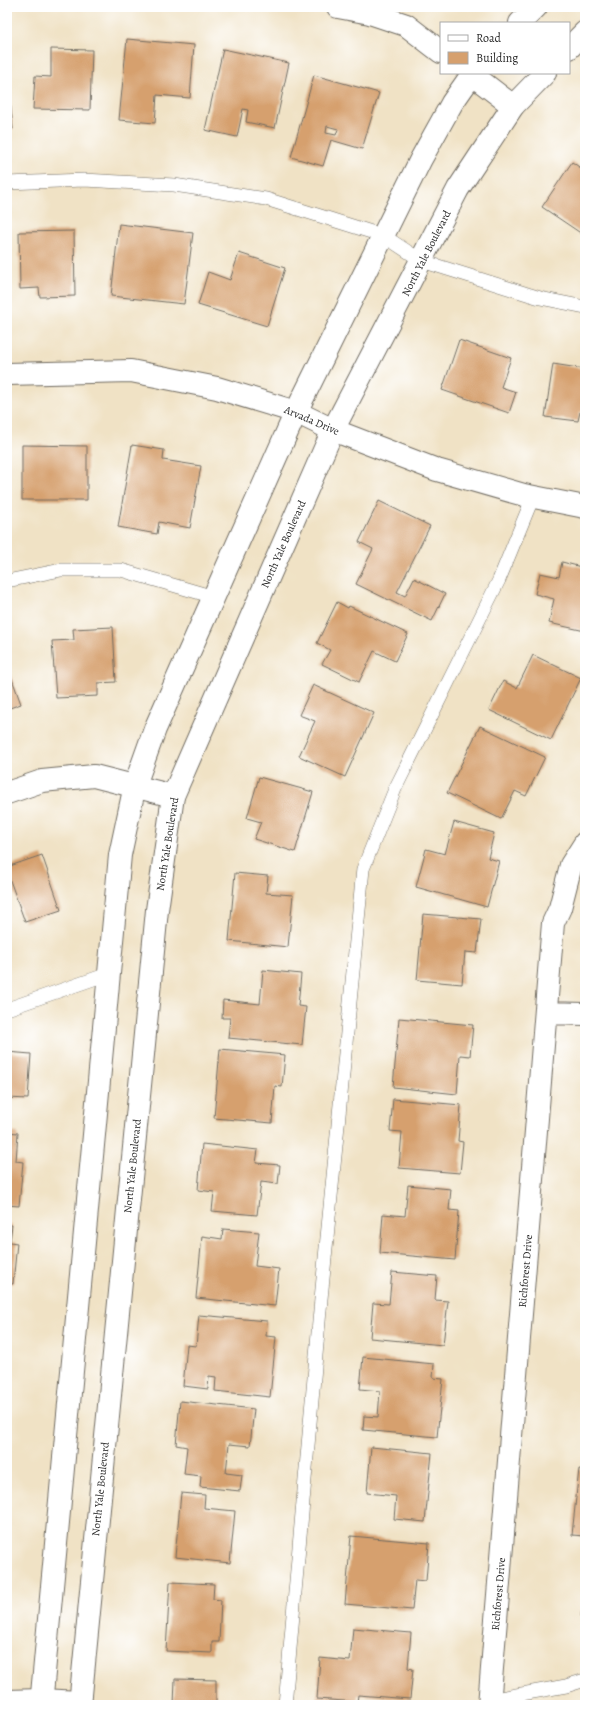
<svg xmlns="http://www.w3.org/2000/svg" width="592" height="1712" viewBox="0 0 592 1712" font-family="Alegreya,serif">
<rect width="100%" height="100%" fill="#fff"/>
<filter id="ink" filterUnits="userSpaceOnUse"><feTurbulence type="fractalNoise" baseFrequency=".025" numOctaves="2"/><feDisplacementMap in="SourceGraphic" scale="8" xChannelSelector="R" yChannelSelector="G"/><feConvolveMatrix kernelMatrix="1 2 1 2 8 2 1 2 1" color-interpolation-filters="sRGB"/></filter>
<filter id="wash" filterUnits="userSpaceOnUse"><feTurbulence type="fractalNoise" baseFrequency=".012" numOctaves="4" result="noise"/><feDisplacementMap in="SourceGraphic" scale="16" xChannelSelector="R" yChannelSelector="G"/><feGaussianBlur stdDeviation="0.9" result="paint"/><feColorMatrix in="noise" values="0 0 0 0 0 0 0 0 0 0 0 0 0 0 0 0 0 1.4 0 .05"/><feComposite in="paint" operator="in"/></filter>
<g filter="url(#wash)">
<rect width="100%" height="100%" fill="#f0e2c5"/>
<g id="blocks">
<!-- building -->
<path fill="#d6a06e" fill-rule="evenodd" d="M 127,39 L 194,45 L 190,98 L 157,95 L 155,123 L 119,120 Z
M 51,49 L 92,50 L 90,110 L 33,109 L 35,76 L 51,77 Z
M 223,49 L 289,63 L 275,128 L 246,122 L 248,110 L 243,109 L 237,137 L 205,130 Z
M 7,70 L 13,129 L 7,130 Z
M 314,75 L 379,93 L 362,149 L 331,140 L 323,166 L 291,157 ZM 327,126 L 338,129 L 336,135 L 326,133 Z
M 572,162 L 585,171 L 585,229 L 582,234 L 542,207 Z
M 119,224 L 193,233 L 184,304 L 111,296 Z
M 74,231 L 75,296 L 40,297 L 39,288 L 20,289 L 19,232 Z
M 239,253 L 285,268 L 267,326 L 198,305 L 208,272 L 230,280 Z
M 459,340 L 511,358 L 501,387 L 516,392 L 509,413 L 442,390 Z
M 553,364 L 585,369 L 585,413 L 580,412 L 578,421 L 545,417 Z
M 22,445 L 87,446 L 87,500 L 22,500 Z
M 132,445 L 164,450 L 163,460 L 201,466 L 190,528 L 159,522 L 157,534 L 118,527 Z
M 379,501 L 430,526 L 397,592 L 405,596 L 414,578 L 445,594 L 432,621 L 356,584 L 373,549 L 359,542 Z
M 562,562 L 585,568 L 585,631 L 549,623 L 554,599 L 535,594 L 540,573 L 559,577 Z
M 337,602 L 348,608 L 349,606 L 408,634 L 395,661 L 374,651 L 359,682 L 322,664 L 330,650 L 317,643 Z
M 113,627 L 116,682 L 98,683 L 98,696 L 56,698 L 52,641 L 74,640 L 73,629 Z
M 533,655 L 581,678 L 551,740 L 489,710 L 503,681 L 517,688 Z
M 7,665 L 21,704 L 7,709 Z
M 313,685 L 374,713 L 345,777 L 299,756 L 315,721 L 299,715 Z
M 480,726 L 545,757 L 526,796 L 515,791 L 501,819 L 447,793 Z
M 259,777 L 313,792 L 295,852 L 254,839 L 261,822 L 247,818 Z
M 454,822 L 494,833 L 488,858 L 499,861 L 487,907 L 416,887 L 426,849 L 445,854 Z
M 42,855 L 61,910 L 25,922 L 7,872 L 7,867 Z
M 235,873 L 268,876 L 266,893 L 293,895 L 288,947 L 229,941 Z
M 423,914 L 481,919 L 477,953 L 465,952 L 462,984 L 417,980 Z
M 263,970 L 301,974 L 298,1006 L 306,1007 L 302,1045 L 228,1038 L 230,1018 L 222,1018 L 223,1000 L 260,1004 Z
M 399,1018 L 473,1025 L 470,1056 L 460,1055 L 457,1094 L 393,1087 Z
M 220,1049 L 285,1055 L 282,1087 L 275,1086 L 272,1123 L 214,1118 Z
M 7,1052 L 31,1054 L 28,1099 L 7,1098 Z
M 393,1099 L 461,1105 L 458,1141 L 463,1142 L 460,1173 L 399,1168 L 402,1132 L 390,1131 Z
M 7,1132 L 18,1133 L 16,1161 L 23,1162 L 19,1206 L 7,1205 Z
M 202,1144 L 258,1150 L 256,1163 L 280,1165 L 278,1184 L 261,1182 L 257,1215 L 212,1211 L 214,1192 L 198,1190 Z
M 408,1185 L 451,1189 L 449,1210 L 459,1211 L 455,1260 L 380,1253 L 383,1214 L 405,1216 Z
M 7,1225 L 12,1225 L 10,1242 L 17,1243 L 13,1284 L 7,1283 Z
M 223,1229 L 259,1232 L 255,1266 L 279,1269 L 275,1306 L 196,1298 L 202,1236 L 222,1239 Z
M 392,1272 L 437,1276 L 435,1300 L 448,1301 L 443,1345 L 370,1338 L 373,1303 L 389,1304 Z
M 199,1315 L 267,1321 L 266,1336 L 276,1337 L 270,1397 L 215,1391 L 216,1377 L 209,1376 L 208,1389 L 183,1386 L 187,1345 L 196,1346 Z
M 363,1357 L 434,1364 L 433,1378 L 443,1379 L 437,1437 L 363,1430 L 364,1416 L 378,1417 L 380,1391 L 360,1389 Z
M 180,1401 L 254,1409 L 250,1446 L 229,1444 L 226,1473 L 242,1475 L 240,1491 L 200,1487 L 201,1476 L 184,1474 L 187,1447 L 176,1445 Z
M 371,1447 L 432,1453 L 425,1522 L 394,1519 L 396,1496 L 367,1493 Z
M 579,1469 L 585,1470 L 585,1536 L 572,1535 Z
M 181,1493 L 205,1495 L 204,1508 L 235,1511 L 230,1563 L 175,1557 Z
M 351,1536 L 429,1543 L 426,1581 L 415,1580 L 412,1610 L 345,1604 Z
M 170,1582 L 214,1584 L 213,1599 L 221,1600 L 219,1642 L 212,1642 L 212,1653 L 166,1651 Z
M 584,1588 L 585,1588 L 585,1617 L 581,1616 Z
M 353,1628 L 411,1633 L 408,1668 L 413,1669 L 410,1699 L 358,1695 L 357,1702 L 317,1699 L 320,1658 L 350,1661 Z
M 175,1679 L 216,1680 L 216,1705 L 174,1705 Z"/>
</g>
</g>
<g filter="url(#ink)">
<use href="#blocks" fill-opacity="0" stroke="#706b61" stroke-width="1"/>
<g fill="none" stroke-linecap="round" stroke-linejoin="round">
<defs>
<path id="service" d="M 7,183 L 84,180 L 174,185 L 266,199 L 384,236 L 422,261 L 540,298 L 585,307
M 7,581 L 61,570 L 121,570 L 214,597
M 7,1009 L 108,974
M 489,1700 L 566,1686 L 585,1680
M 285,1705 L 321,1299 L 363,869 L 395,789 L 499,580 L 533,497"/>
<path id="minor" d="M 338,7 L 370,13 L 406,25 L 441,52
M 470,73 L 513,106
M 7,374 L 131,371 L 217,388 L 296,412 L 333,430 L 437,470 L 524,495 L 585,507
M 7,793 L 42,781 L 94,776 L 173,796
M 546,1013 L 585,1014
M 7,1701 L 41,1700 L 80,1702
M 489,1705 L 553,923 L 560,908 L 571,865 L 585,843"/>
<path id="tertiary" d="M 520,23 L 536,7
M 569,48 L 585,32
M 41,1705 L 120,855 L 135,785 L 155,729 L 296,412 L 421,159 L 452,103 L 473,73
M 80,1705 L 157,910 L 173,796 L 333,430 L 458,189 L 513,106 L 545,73"/>
</defs>
<!-- service casing -->
<use href="#service" stroke="#706b61" stroke-width="14"/>
<!-- minor casing -->
<use href="#minor" stroke="#706b61" stroke-width="24"/>
<!-- tertiary casing -->
<use href="#tertiary" stroke="#706b61" stroke-width="24"/>
<!-- service -->
<use href="#service" stroke="#fff" stroke-width="13"/>
<!-- minor -->
<use href="#minor" stroke="#fff" stroke-width="22"/>
<!-- tertiary -->
<use href="#tertiary" stroke="#fff" stroke-width="22"/>
</g>
</g>
<g text-anchor="middle" stroke-width="3" stroke-linejoin="round" paint-order="stroke">
<!-- street labels -->
<g font-size="11" fill="#2b2b2b" stroke="#fff">
<text transform="translate(426 253) rotate(-63)" y="4">North Yale Boulevard</text>
<text transform="translate(312 420) rotate(23)" y="4">Arvada Drive</text>
<text transform="translate(283 544) rotate(-66)" y="4">North Yale Boulevard</text>
<text transform="translate(167 844) rotate(-81)" y="4">North Yale Boulevard</text>
<text transform="translate(132 1166) rotate(-84)" y="4">North Yale Boulevard</text>
<text transform="translate(525 1271) rotate(-85)" y="4">Richforest Drive</text>
<text transform="translate(100 1489) rotate(-84)" y="4">North Yale Boulevard</text>
<text transform="translate(498 1594) rotate(-85)" y="4">Richforest Drive</text>
</g>
</g>
<!-- margin -->
<rect width="592" height="1712" fill="none" stroke="#fff" stroke-width="24"/>
<!-- legend -->
<rect x="440" y="22" width="130" height="52" fill="#ffffff" stroke="#aaaaaa"/>
<rect x="448" y="35" width="20" height="6" fill="#ffffff" stroke="#aaaaaa"/>
<text x="476" y="42" font-size="12" fill="#2b2b2b">Road</text>
<rect x="448" y="52" width="20" height="12" fill="#d6a06e" stroke="#aaaaaa"/>
<text x="476" y="62" font-size="12" fill="#2b2b2b">Building</text>
</svg>
